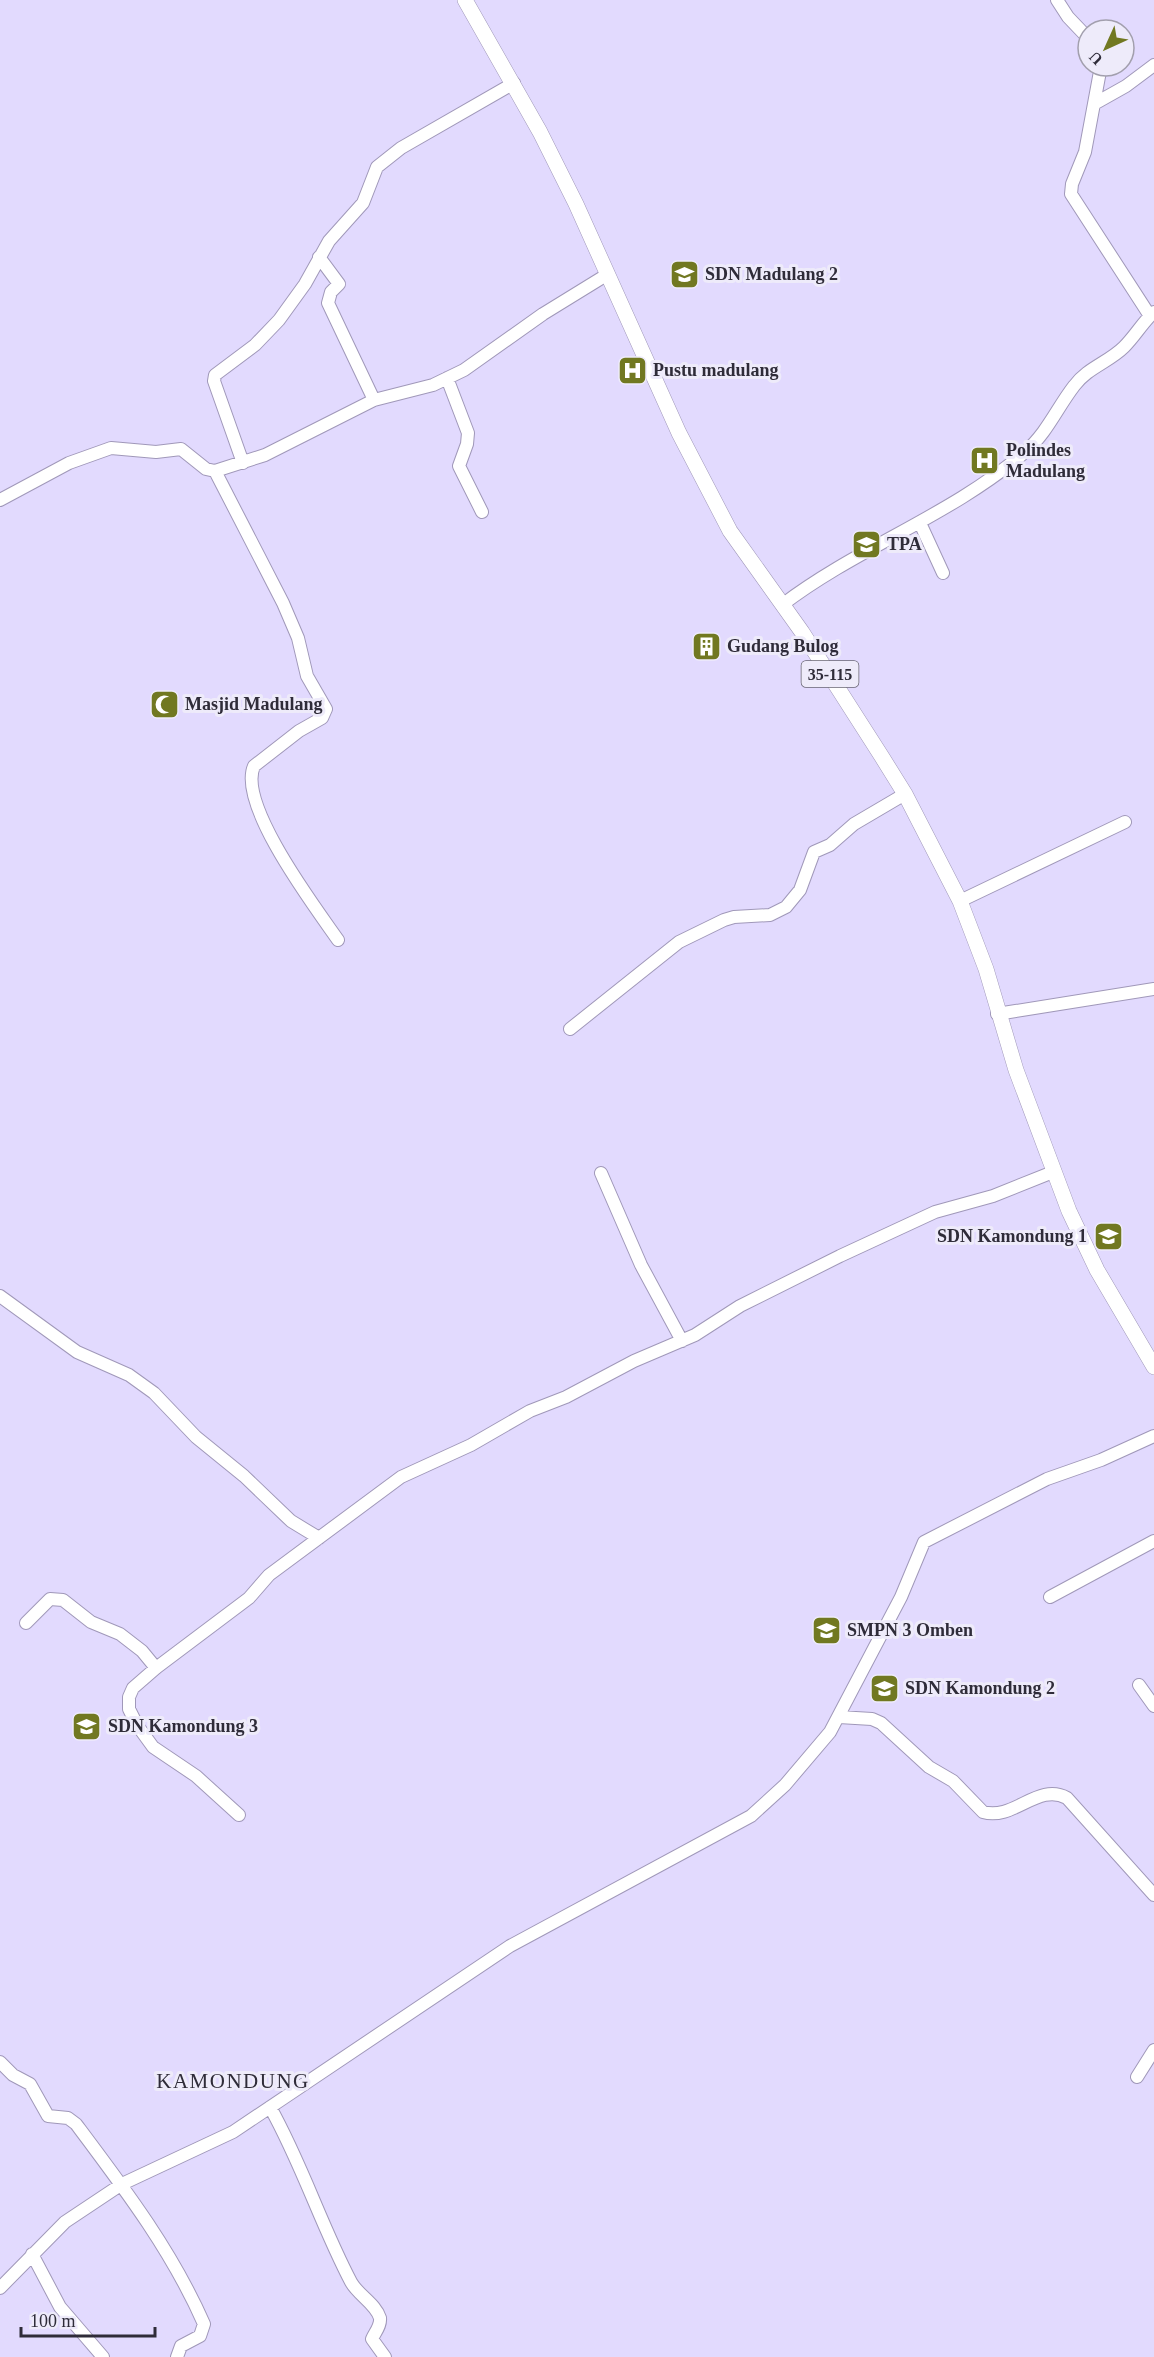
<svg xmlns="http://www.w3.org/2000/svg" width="1154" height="2357" viewBox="0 0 1154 2357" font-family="Georgia,serif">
<rect width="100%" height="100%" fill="#e2dafe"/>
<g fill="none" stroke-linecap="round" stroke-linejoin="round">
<defs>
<path id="minor" d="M 1057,0 L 1068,17 L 1088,38
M 1101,66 L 1085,152 L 1072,184 L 1071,194 L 1150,316
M 1094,104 L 1126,86 L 1154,65
M 319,257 L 339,284 L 331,292 L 328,303 L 374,400
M 447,378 L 468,433 L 467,444 L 459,466 L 482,512
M 243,463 L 214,381 L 215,375 L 255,345 L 279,320 L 305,284 L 329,241 L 363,203 L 377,167 L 401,148 L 514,83
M 215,471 L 283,603 L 298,638 L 307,676 L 326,709 L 322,718 L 299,731 L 254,766 C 237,804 315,907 338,940
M 0,500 L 69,463 L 111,448 L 156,452 L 181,449 L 206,469 L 215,471 L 265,455 L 374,400 L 433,385 L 464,370 L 543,314 L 608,274
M 920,523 L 943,573
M 782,605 C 858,547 952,515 1025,452 C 1047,433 1057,408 1074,386 C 1087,368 1109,362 1124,347 C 1135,336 1143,322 1154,312
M 960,901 L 1125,822
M 997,1014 L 1154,989
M 570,1029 L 679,942 L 724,920 L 734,917 L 770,915 L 786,907 L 800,890 L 814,852 L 830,845 L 854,824 L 905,794
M 601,1173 L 641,1265 L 682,1341
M 0,1296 L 77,1352 L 129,1375 L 154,1393 L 196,1437 L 244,1476 L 291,1521 L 319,1538
M 1050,1597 L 1154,1541
M 26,1623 L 50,1599 L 63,1600 L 91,1622 L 120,1634 L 142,1651 L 156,1668
M 1139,1685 L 1154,1706
M 839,1717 L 872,1719 L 881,1723 L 929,1767 L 953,1781 L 983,1812 C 1014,1821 1038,1782 1067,1798 L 1154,1895
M 239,1815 L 196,1776 L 153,1747 L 137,1725 L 129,1709 L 129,1697 L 133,1688 L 156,1668 L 249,1598 L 269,1575 L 401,1477 L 471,1445 L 530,1411 L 566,1397 L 634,1361 L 695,1335 L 740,1306 L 840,1256 L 935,1212 L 993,1196 L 1053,1172
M 0,2062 L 13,2075 L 30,2084 L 48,2116 L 68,2118 L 76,2124 C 124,2188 172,2251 204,2324 L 200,2336 L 181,2346 L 177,2357
M 1137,2077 L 1154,2050
M 270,2107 C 302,2164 321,2225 351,2282 C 358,2295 376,2304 380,2318 C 381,2326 375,2332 372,2339 L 385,2357
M 32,2254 L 60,2307 L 103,2357
M 0,2288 L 65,2222 L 122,2184 L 233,2132 L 510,1946 L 751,1816 L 785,1785 L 830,1732 L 901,1597 L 924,1542 L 1047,1479 L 1101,1460 L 1154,1436"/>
<path id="major" d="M 465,0 L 540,132 L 576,204 L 679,433 L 730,531 L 802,632 L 882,757 L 905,794 L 960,901 L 986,969 L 1016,1070 L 1069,1211 L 1097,1270 L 1154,1367"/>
</defs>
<!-- minor casing -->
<use href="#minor" stroke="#a098b9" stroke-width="14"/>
<!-- major casing -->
<use href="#major" stroke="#a098b9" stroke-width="16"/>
<!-- minor -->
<use href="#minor" stroke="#fff" stroke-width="12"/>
<!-- major -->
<use href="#major" stroke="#fff" stroke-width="15"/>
</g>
<!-- icons -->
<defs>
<symbol id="school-square" viewBox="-11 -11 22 22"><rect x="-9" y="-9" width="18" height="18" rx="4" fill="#717821" stroke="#eeebfa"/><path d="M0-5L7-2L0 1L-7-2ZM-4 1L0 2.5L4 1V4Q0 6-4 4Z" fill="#fff"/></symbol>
<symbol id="hospital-square" viewBox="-11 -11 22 22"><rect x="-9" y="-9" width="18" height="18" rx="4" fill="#717821" stroke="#eeebfa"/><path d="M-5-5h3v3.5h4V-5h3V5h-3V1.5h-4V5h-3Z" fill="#fff"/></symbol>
<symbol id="building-square" viewBox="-11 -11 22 22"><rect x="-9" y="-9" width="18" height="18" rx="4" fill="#717821" stroke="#eeebfa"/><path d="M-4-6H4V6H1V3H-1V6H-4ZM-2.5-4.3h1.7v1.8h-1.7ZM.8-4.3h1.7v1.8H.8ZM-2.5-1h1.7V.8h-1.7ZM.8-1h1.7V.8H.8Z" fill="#fff"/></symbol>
<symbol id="mosque-square" viewBox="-11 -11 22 22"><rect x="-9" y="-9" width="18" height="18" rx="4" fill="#717821" stroke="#eeebfa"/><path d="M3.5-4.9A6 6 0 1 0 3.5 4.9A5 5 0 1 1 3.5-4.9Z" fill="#fff"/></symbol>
</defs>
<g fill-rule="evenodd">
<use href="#school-square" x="668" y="258" width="33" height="33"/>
<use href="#hospital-square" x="616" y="354" width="33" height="33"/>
<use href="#hospital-square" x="968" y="444" width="33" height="33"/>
<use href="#school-square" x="850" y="528" width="33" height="33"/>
<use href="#building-square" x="690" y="630" width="33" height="33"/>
<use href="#mosque-square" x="148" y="688" width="33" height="33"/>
<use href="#school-square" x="1092" y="1220" width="33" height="33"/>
<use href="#school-square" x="810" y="1614" width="33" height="33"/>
<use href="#school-square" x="868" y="1672" width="33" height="33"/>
<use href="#school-square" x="70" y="1710" width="33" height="33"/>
</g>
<g text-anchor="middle" stroke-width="6" stroke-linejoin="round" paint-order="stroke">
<!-- shield labels -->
<rect fill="#eeebfa" stroke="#686573" stroke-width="1.5" x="801.5" y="661" width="57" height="26" rx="4.5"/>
<g font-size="16" font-weight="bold" fill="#2f2c39">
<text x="830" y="680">35-115</text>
</g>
<!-- poi labels -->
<g font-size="18" font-weight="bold" fill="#2f2c39" stroke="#eeebfa" text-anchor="start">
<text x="705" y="280">SDN Madulang 2</text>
<text x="653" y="376">Pustu madulang</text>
<text x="1006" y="456">Polindes<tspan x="1006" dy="21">Madulang</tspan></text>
<text x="887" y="550">TPA</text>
<text x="727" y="652">Gudang Bulog</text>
<text x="185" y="710">Masjid Madulang</text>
<text x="1087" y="1242" text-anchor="end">SDN Kamondung 1</text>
<text x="847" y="1636">SMPN 3 Omben</text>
<text x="905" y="1694">SDN Kamondung 2</text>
<text x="108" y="1732">SDN Kamondung 3</text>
</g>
<!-- quarter labels -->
<g font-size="21" letter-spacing="1.5" fill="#2f2c39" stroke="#eeebfa">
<text x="233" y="2088">KAMONDUNG</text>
</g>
</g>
<!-- north arrow -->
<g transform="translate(1106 48) rotate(225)"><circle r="28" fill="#eeebfa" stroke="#a29fad" stroke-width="1.5"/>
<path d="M0-4.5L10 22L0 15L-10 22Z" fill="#717821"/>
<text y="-9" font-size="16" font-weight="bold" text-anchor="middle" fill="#2f2c39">U</text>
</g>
<!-- scale -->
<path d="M21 2327v9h134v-9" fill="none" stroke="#2f2c39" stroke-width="3"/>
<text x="30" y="2327" font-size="18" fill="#2f2c39" stroke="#eeebfa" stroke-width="4.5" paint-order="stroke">100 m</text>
</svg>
